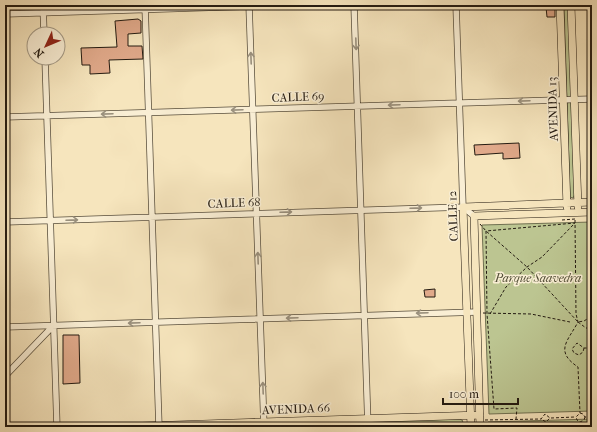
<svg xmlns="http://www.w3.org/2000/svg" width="597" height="432" viewBox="0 0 597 432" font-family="'IM FELL French Canon',serif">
<rect width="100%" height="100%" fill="#f6e5bd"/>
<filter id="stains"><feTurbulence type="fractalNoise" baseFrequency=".005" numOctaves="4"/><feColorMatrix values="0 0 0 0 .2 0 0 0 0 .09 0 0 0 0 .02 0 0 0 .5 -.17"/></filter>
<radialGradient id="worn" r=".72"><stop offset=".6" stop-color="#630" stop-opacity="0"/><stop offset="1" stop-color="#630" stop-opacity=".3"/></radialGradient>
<!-- green -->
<path fill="#bcc591" stroke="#707051" d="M 564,5 L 568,5 L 575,194 L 573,198 L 570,197 Z
M 592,222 L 592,411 L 489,414 L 482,225 Z
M 460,419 L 463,421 L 460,425 L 389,427 L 189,427 Z
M 592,419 L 592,427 L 488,427 L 488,422 Z"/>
<!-- building -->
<path fill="#e0a98a" stroke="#241b11" d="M 546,7 L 552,7 L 555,9 L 555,17 L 547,17 Z
M 138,19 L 141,21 L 141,33 L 128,34 L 128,46 L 142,46 L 143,59 L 109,60 L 110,73 L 90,74 L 90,65 L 82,65 L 81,48 L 117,47 L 115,21 Z
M 519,143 L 520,158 L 503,159 L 503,153 L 475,155 L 474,145 Z
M 435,289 L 435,297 L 425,297 L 424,290 Z
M 63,335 L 79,335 L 80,383 L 63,384 Z"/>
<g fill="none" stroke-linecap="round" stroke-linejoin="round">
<defs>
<path id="minor" d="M 43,5 L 44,34
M 145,5 L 159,427
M 249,5 L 264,427
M 354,5 L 368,427
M 456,5 L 463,207
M 5,14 L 289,5
M 45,58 L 57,427
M 5,117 L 592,99
M 5,222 L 463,207 L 474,216
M 5,327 L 477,312
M 5,376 L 53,326"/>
<path id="major" d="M 560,5 L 567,207
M 571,5 L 578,207
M 112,427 L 480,415
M 453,427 L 475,426
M 471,427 L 463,207 L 592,202
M 480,427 L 474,216 L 592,212"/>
</defs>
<!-- minor casing -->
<use href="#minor" stroke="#584e3c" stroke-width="7"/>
<!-- major casing -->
<use href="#major" stroke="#241b11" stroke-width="8"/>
<!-- path -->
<path stroke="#241b11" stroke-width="1" stroke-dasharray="3 2" stroke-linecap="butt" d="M 562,220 L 575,219
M 575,220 L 576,314 L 578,322 C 568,341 554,351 578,367 L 580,413
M 480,224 L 486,231 L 527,267 L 578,322 L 584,321 L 592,316
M 483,313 L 531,314 L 570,322
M 490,314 L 506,287 L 527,267 L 542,257 L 575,223 L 486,231 L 487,314 L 494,409 L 517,408 L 516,419
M 578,322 L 586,328 L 592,328
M 591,341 L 592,341
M 584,348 L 583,352 L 579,355 L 574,353 L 572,349 L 577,343 L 584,348 L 592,348
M 585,417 L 584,420 L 580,422 L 577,420 L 576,417 L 580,413 L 583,414 L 585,417 L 592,417
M 551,418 L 575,417
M 485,420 L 541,419 L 545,414 L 550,418 L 546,422 L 541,419"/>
<!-- minor -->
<use href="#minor" stroke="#f9eed4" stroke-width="5.5"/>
<!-- major -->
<use href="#major" stroke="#f6e5bd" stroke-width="7"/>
</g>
<!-- one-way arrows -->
<defs><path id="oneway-shaft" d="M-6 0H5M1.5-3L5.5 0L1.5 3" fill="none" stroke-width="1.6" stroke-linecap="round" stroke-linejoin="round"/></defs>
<g stroke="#998f7c">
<use href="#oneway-shaft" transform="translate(356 44) rotate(88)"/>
<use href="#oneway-shaft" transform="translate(251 58) rotate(-92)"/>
<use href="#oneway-shaft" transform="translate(524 101) rotate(178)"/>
<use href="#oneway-shaft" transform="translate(394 105) rotate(178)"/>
<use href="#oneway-shaft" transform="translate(237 110) rotate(178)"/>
<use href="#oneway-shaft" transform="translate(107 114) rotate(178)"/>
<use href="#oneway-shaft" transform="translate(416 208) rotate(-2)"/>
<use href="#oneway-shaft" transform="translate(286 212) rotate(-2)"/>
<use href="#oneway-shaft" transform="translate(72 220) rotate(-2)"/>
<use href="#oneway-shaft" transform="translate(258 258) rotate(-92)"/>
<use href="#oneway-shaft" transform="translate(422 313) rotate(178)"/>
<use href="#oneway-shaft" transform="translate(292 318) rotate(178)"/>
<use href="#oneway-shaft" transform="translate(134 323) rotate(178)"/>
<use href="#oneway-shaft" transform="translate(263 388) rotate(-92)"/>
</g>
<g text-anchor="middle" stroke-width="3" stroke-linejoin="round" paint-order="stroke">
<!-- street labels -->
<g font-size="12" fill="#241b11" stroke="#f9eed4">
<text transform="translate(298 97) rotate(-2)" y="4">CALLE 69</text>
<text transform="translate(553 109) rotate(-92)" y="4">AVENIDA 13</text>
<text transform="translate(234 203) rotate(-2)" y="4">CALLE 68</text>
<text transform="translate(453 216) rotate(-92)" y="4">CALLE 12</text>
<text transform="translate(296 409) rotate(-2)" y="4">AVENIDA 66</text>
</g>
<!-- park labels -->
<g font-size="12" font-style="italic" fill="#524e37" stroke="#f9eed4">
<text x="538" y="282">Parque Saavedra</text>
</g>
</g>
<!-- margin -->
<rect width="597" height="432" fill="none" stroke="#f6e5bd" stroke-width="20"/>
<rect x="6" y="6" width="585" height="420" fill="none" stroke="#241b11" stroke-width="2"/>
<rect x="10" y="10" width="577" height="412" fill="none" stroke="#241b11"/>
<!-- north arrow -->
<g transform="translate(46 46) rotate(226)"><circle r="19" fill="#f9eed4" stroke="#a49a86"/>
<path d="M0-3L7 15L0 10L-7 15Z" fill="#8f2418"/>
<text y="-6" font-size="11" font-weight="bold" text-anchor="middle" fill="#241b11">N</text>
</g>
<!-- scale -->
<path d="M443 398v6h75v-6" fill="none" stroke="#241b11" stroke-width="2"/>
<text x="449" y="398" font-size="12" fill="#241b11" stroke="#f9eed4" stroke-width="3" paint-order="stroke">100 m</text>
<rect width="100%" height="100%" filter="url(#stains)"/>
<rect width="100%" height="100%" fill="url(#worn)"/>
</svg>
